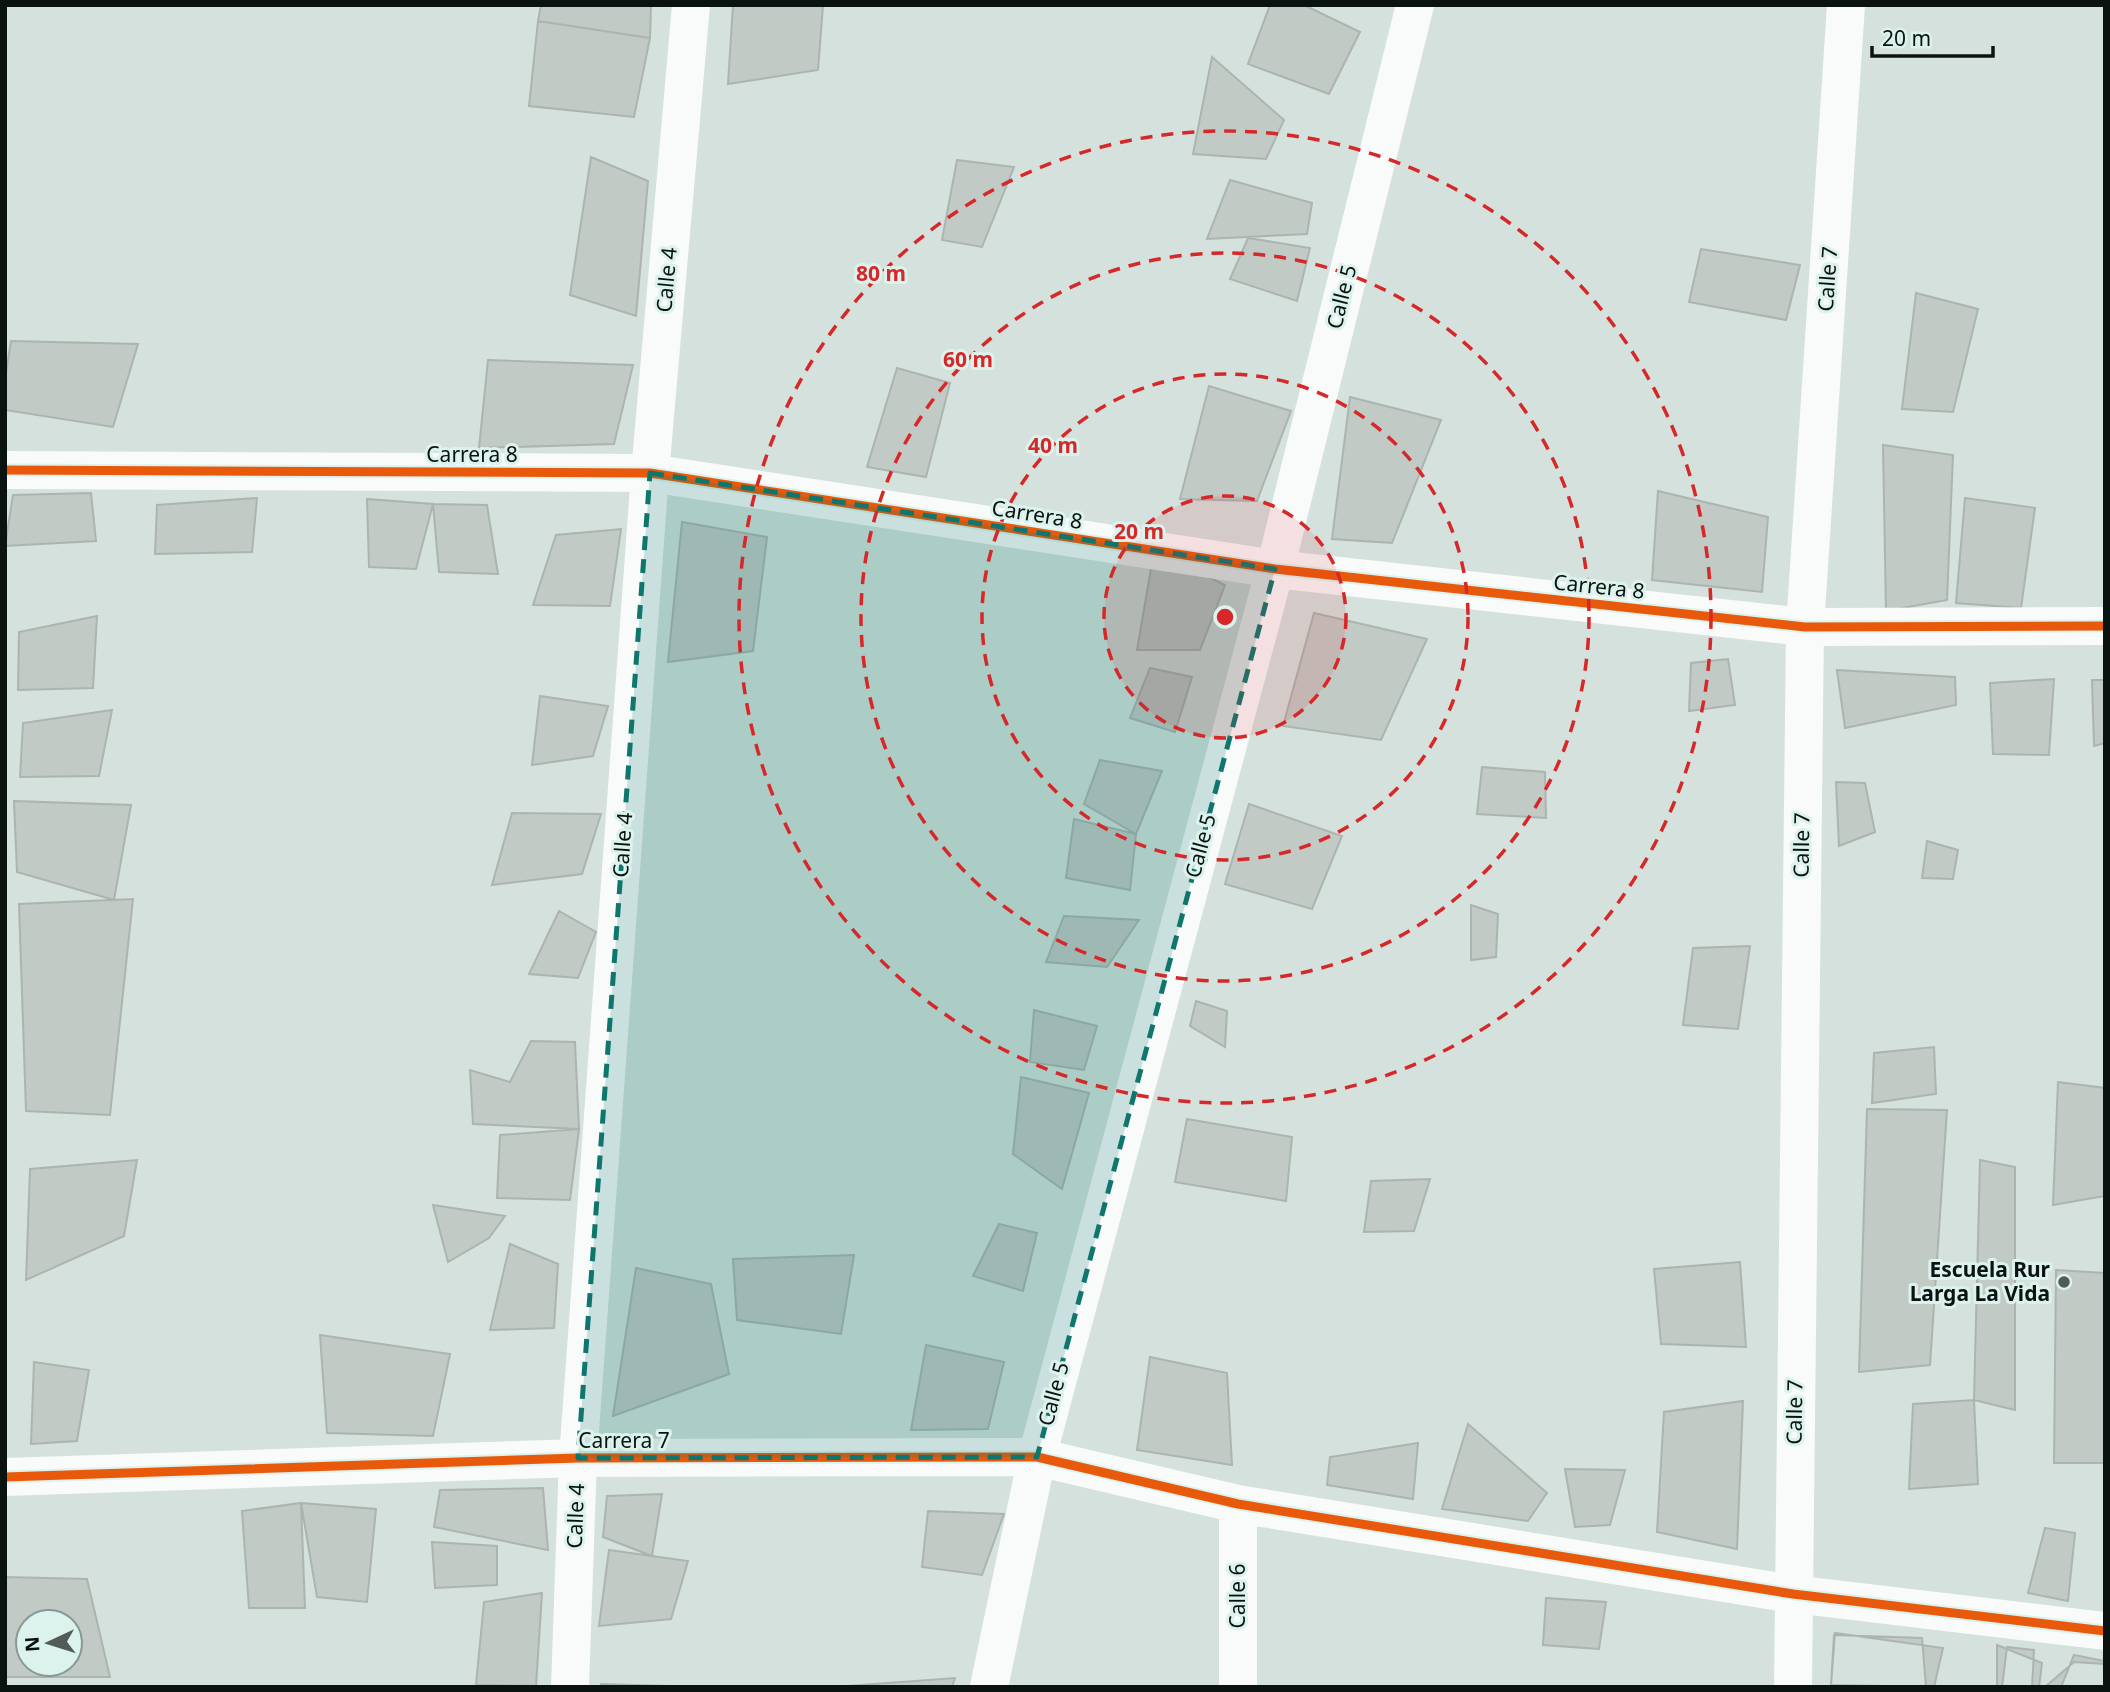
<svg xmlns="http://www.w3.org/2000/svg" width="2110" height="1692" viewBox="0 0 2110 1692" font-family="'Noto Sans',sans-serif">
<rect width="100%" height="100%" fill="#d4e1dd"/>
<!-- building -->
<path fill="#c2cac6" stroke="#acb4b0" stroke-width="2" fill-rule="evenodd" d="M 541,5 L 651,5 L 650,38 L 538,21 Z
M 733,5 L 823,5 L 818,70 L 728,84 Z
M 1270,5 L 1304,5 L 1360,32 L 1329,94 L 1248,64 Z
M 538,21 L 650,38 L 634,117 L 529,106 Z
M 1212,57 L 1284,120 L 1266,159 L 1193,154 Z
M 591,157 L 648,181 L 636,316 L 570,295 Z
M 957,160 L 1014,167 L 982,247 L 942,240 Z
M 1230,180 L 1312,203 L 1307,234 L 1207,239 Z
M 1248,238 L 1310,248 L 1297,301 L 1230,279 Z
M 1701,249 L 1800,265 L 1786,320 L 1689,302 Z
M 1916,293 L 1978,309 L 1953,412 L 1902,409 Z
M 11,341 L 138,344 L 113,427 L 5,410 L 5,379 Z
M 488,360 L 633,365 L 614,444 L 479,448 Z
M 897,368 L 950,383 L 926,477 L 867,467 Z
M 1209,386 L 1291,411 L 1257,501 L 1180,499 Z
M 1350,397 L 1441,420 L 1392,543 L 1332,539 Z
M 1883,445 L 1953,455 L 1947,600 L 1886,611 Z
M 1658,491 L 1768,517 L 1762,592 L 1652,580 Z
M 91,493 L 96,541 L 5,546 L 13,495 Z
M 257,498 L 252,552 L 155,554 L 157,505 Z
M 1965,498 L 2035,508 L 2021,608 L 1956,603 Z
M 367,499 L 433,504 L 416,569 L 369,567 Z
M 433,504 L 487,505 L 498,574 L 439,572 Z
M 682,522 L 767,537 L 753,651 L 668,662 Z
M 621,529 L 610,606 L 533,605 L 556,535 Z
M 1154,551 L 1225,585 L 1200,650 L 1137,650 Z
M 1314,613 L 1427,639 L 1381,740 L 1283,726 Z
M 97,616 L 93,688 L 18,690 L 19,632 Z
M 1728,659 L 1735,705 L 1689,711 L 1691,663 Z
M 1150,668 L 1192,677 L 1175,732 L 1130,718 Z
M 1837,670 L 1955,677 L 1956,705 L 1845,728 Z
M 2054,679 L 2049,755 L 1993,754 L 1990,683 Z
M 2092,680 L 2105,680 L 2105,743 L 2094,746 Z
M 540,696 L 608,706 L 593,756 L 532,765 Z
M 112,710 L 99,776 L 20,777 L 23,723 Z
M 1100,760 L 1162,771 L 1136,834 L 1084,804 Z
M 1482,767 L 1545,772 L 1546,818 L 1477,814 Z
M 1836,782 L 1865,783 L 1875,832 L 1839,846 Z
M 14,801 L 131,805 L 114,900 L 17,872 Z
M 1249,804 L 1342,836 L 1312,909 L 1225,884 Z
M 512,813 L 601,814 L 582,874 L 492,885 Z
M 1074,819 L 1136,834 L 1130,890 L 1066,878 Z
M 1927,841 L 1958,850 L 1953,879 L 1922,878 Z
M 133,899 L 110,1115 L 26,1111 L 19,904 Z
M 1471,905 L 1498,914 L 1496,957 L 1471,960 Z
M 559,911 L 596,932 L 578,978 L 529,974 Z
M 1064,916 L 1139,920 L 1107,967 L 1046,962 Z
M 1750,946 L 1738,1029 L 1683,1025 L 1693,948 Z
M 1196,1001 L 1227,1011 L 1225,1047 L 1190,1026 Z
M 1034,1010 L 1097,1026 L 1084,1070 L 1030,1062 Z
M 531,1041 L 575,1042 L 579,1129 L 473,1124 L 470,1070 L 510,1082 Z
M 1934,1047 L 1936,1094 L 1872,1103 L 1874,1053 Z
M 1021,1077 L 1089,1093 L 1062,1189 L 1013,1154 Z
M 2058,1082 L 2105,1088 L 2105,1196 L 2053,1205 Z
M 1867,1109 L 1947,1110 L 1930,1365 L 1859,1372 Z
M 1187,1119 L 1292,1137 L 1286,1201 L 1175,1182 Z
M 579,1129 L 570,1200 L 497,1198 L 500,1135 Z
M 137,1160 L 124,1236 L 26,1280 L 30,1169 Z
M 1980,1160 L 2015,1167 L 2015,1410 L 1974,1400 Z
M 1430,1179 L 1414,1231 L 1364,1232 L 1371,1181 Z
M 433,1205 L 505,1216 L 489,1238 L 448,1262 Z
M 999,1224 L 1037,1233 L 1023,1291 L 973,1276 Z
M 510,1244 L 558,1264 L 554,1328 L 490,1330 Z
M 854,1255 L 841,1334 L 737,1320 L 733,1259 Z
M 1740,1262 L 1746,1347 L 1661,1344 L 1654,1269 Z
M 636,1268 L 711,1284 L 729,1374 L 613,1416 Z
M 2056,1270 L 2105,1273 L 2105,1463 L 2054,1463 Z
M 320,1335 L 450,1354 L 433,1436 L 327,1433 Z
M 926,1345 L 1004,1362 L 988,1429 L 911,1430 Z
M 1150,1357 L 1227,1373 L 1232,1465 L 1137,1450 Z
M 34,1362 L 89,1370 L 77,1441 L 31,1444 Z
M 1974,1400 L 1978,1484 L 1909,1489 L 1913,1404 Z
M 1743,1401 L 1737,1549 L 1657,1532 L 1664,1412 Z
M 1468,1424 L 1547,1493 L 1528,1521 L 1442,1509 Z
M 1418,1443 L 1413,1499 L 1327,1485 L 1330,1457 Z
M 1565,1469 L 1625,1470 L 1610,1525 L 1575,1527 Z
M 543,1488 L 548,1550 L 434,1527 L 440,1490 Z
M 662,1494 L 652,1556 L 603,1537 L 607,1496 Z
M 301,1503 L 305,1608 L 249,1608 L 242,1511 Z
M 301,1503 L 376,1509 L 367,1602 L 317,1597 Z
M 928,1511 L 1004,1514 L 982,1575 L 922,1567 Z
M 2045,1528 L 2075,1533 L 2068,1601 L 2028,1593 Z
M 432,1542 L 497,1546 L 497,1585 L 435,1588 Z
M 609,1550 L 688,1561 L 671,1619 L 599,1626 Z
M 5,1577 L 87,1579 L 110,1677 L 5,1677 ZM 28,1622 L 70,1622 L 70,1664 L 28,1664 Z
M 542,1593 L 536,1686 L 476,1685 L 484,1602 Z
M 1546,1598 L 1606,1602 L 1599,1649 L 1543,1645 Z
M 1835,1633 L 1943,1648 L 1934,1687 L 1831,1685 Z
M 1834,1635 L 1922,1638 L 1926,1687 L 1831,1685 Z
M 1997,1645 L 2042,1663 L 2039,1687 L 1997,1687 Z
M 2007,1647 L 2034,1650 L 2032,1687 L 2002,1687 Z
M 2074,1655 L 2105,1661 L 2105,1687 L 2061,1687 Z
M 2074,1662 L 2105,1664 L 2105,1687 L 2045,1687 Z
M 955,1678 L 952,1687 L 847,1686 Z
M 601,1684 L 703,1687 L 601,1687 Z"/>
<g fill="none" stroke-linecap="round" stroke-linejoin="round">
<!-- minor -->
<path stroke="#f9fafa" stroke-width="38" d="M 5,470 L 650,473 L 1275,569 L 1805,627 L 2105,626
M 5,1477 L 578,1458 L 1037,1457 L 1238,1504 L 1793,1594 L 2105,1631
M 570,1687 L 578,1458 L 650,473 L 691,5
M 989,1687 L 1037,1457 L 1275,569 L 1415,5
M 1238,1687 L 1238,1504
M 1793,1687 L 1805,627 L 1846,5"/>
<defs>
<path id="cycleway" d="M 5,470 L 650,473 L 1275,569 L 1805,627 L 2105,626
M 5,1477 L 578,1458 L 1037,1457 L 1238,1504 L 1793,1594 L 2105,1631"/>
</defs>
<!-- cycleway casing -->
<use href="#cycleway" stroke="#dcf3ed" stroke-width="13"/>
<!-- cycleway -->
<use href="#cycleway" stroke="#e8590c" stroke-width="9"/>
</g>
<!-- marked area -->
<path fill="#0f766e" fill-opacity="0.2" stroke="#0f766e" stroke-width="5" stroke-dasharray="14 9" stroke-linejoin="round" d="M 650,473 L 1275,569 L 1037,1457 L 578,1458 Z"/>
<!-- distance rings -->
<circle cx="1225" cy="617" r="121" fill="#d62828" fill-opacity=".12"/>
<g fill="none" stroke="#d62828" stroke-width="3.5" stroke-dasharray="12 9">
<circle cx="1225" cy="617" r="121"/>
<circle cx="1225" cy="617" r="243"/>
<circle cx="1225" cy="617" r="364"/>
<circle cx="1225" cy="617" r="486"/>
</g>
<!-- markers -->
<circle fill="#515b58" stroke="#dcf3ed" stroke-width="2.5" cx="2064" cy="1282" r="7"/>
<g text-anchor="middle" stroke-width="6" stroke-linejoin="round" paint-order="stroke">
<!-- street labels -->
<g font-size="21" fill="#0b1311" stroke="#dcf3ed">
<text transform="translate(1828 279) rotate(-86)" y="7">Calle 7</text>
<text transform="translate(667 280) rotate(-85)" y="7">Calle 4</text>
<text transform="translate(1342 297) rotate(-76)" y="7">Calle 5</text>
<text x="472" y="462">Carrera 8</text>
<text transform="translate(1037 515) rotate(9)" y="7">Carrera 8</text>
<text transform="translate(1599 587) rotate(6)" y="7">Carrera 8</text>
<text transform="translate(623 845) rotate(-86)" y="7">Calle 4</text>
<text transform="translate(1802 845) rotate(-89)" y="7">Calle 7</text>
<text transform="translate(1201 846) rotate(-75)" y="7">Calle 5</text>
<text transform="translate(1054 1394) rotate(-75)" y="7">Calle 5</text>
<text transform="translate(1795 1412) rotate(-89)" y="7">Calle 7</text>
<text x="624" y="1448">Carrera 7</text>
<text transform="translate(576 1516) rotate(-88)" y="7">Calle 4</text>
<text transform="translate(1238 1596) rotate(-90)" y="7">Calle 6</text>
</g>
<!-- poi labels -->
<g font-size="21" font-weight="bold" fill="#0b1311" stroke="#dcf3ed" text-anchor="end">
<text x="2050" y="1277">Escuela Rur<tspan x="2050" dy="24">Larga La Vida</tspan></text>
</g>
</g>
<circle cx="1225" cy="617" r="10" fill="#d62828" stroke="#dcf3ed" stroke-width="3.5"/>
<g font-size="21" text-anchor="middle" font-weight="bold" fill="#d62828" stroke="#dcf3ed" stroke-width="6" stroke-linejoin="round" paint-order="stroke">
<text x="881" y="281">80 m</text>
<text x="968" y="367">60 m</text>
<text x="1053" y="453">40 m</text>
<text x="1139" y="539">20 m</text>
</g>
<!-- border -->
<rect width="2110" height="1692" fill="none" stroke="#0b1311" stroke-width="14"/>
<!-- north arrow -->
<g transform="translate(49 1643) rotate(266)"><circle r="33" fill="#dcf3ed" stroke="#889995" stroke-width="2"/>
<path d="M0-5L12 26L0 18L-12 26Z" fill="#515b58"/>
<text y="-10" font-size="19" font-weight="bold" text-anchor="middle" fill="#0b1311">N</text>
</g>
<!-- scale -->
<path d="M1872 46v10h121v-10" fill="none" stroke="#0b1311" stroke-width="3.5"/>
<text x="1882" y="46" font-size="21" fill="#0b1311" stroke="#dcf3ed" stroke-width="5" paint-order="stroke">20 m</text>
</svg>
